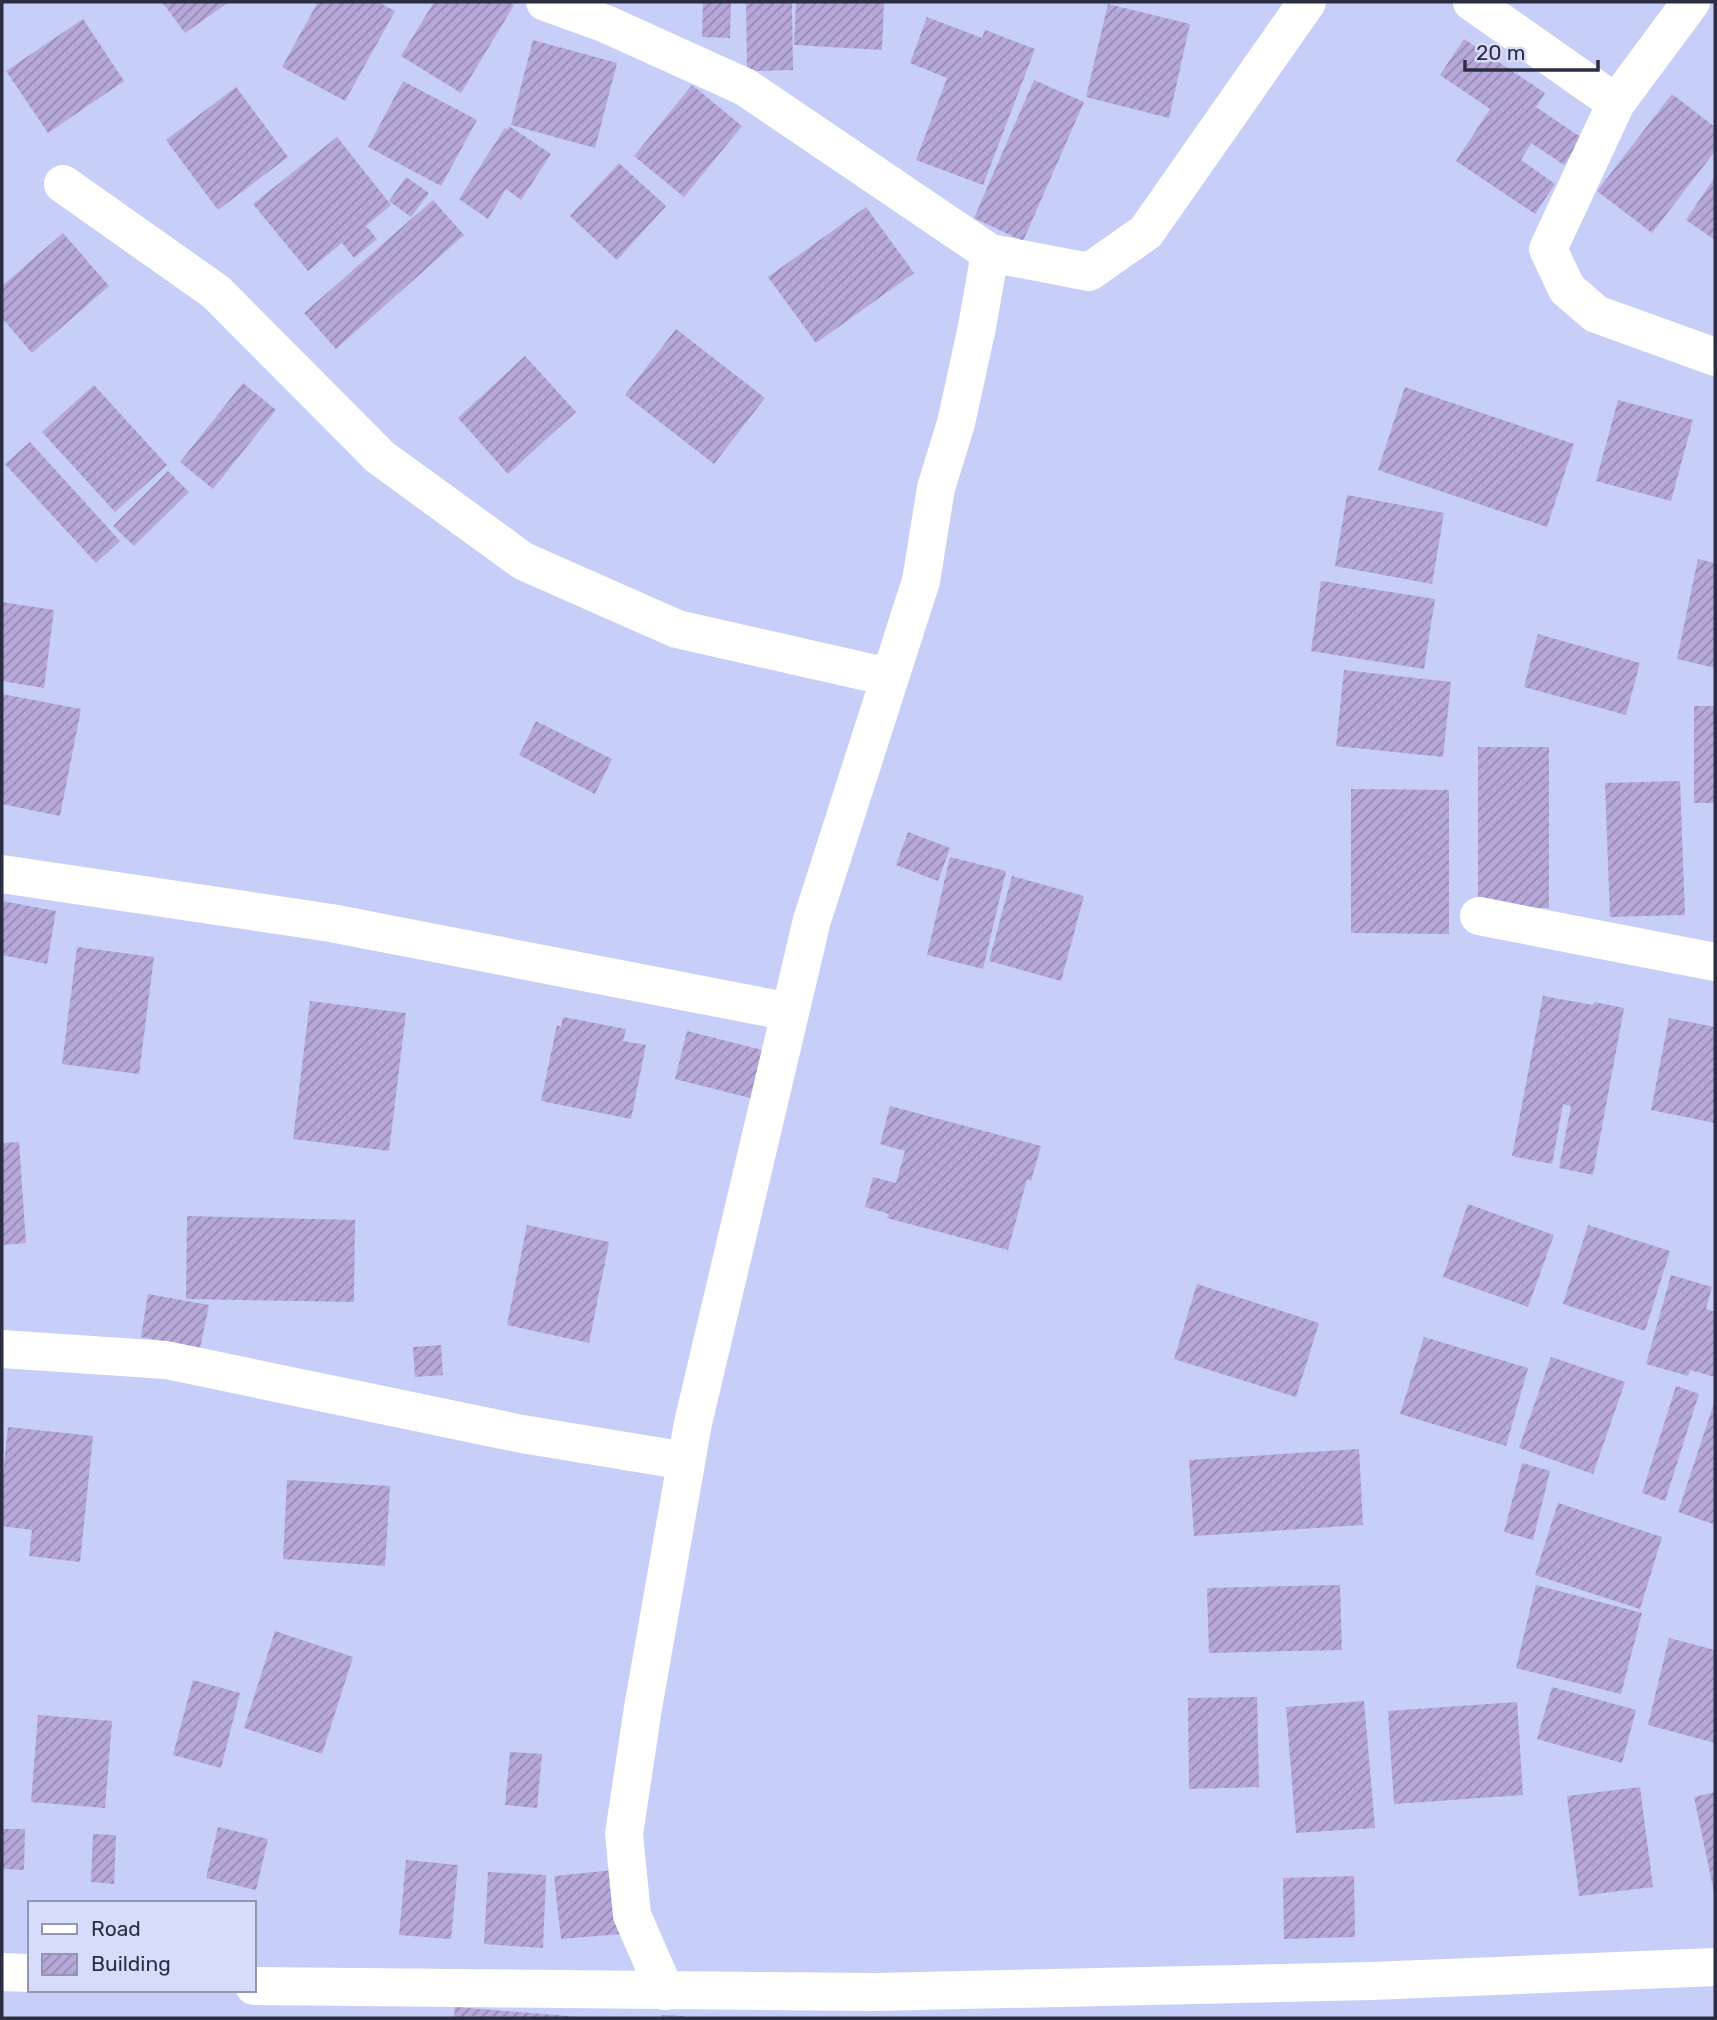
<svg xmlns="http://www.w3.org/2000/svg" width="1717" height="2020" viewBox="0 0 1717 2020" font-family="Rubik,sans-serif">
<defs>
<pattern id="building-hatch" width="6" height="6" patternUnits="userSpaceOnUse" patternTransform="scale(1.75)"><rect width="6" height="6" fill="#b6a8d9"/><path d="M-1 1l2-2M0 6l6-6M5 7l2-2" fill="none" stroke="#9489b2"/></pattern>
</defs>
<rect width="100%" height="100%" fill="#c7cef7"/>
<!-- building -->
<path fill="url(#building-hatch)" d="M 162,2 L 229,2 L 185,33 Z
M 318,2 L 378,2 L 395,11 L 345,101 L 282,67 Z
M 434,2 L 509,2 L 514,5 L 461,93 L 401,56 Z
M 703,2 L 731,2 L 730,38 L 702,37 Z
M 746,2 L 792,2 L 793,70 L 747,71 Z
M 796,2 L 884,2 L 882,50 L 794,45 Z
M 1108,4 L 1190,24 L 1169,118 L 1086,97 Z
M 927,17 L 982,38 L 985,30 L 1035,49 L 983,185 L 916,160 L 947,78 L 910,63 Z
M 83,19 L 124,81 L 48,133 L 6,71 Z
M 1464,39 L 1545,93 L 1536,107 L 1582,138 L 1564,165 L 1531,143 L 1521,160 L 1555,184 L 1535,214 L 1456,161 L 1490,109 L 1440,75 Z
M 533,40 L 617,63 L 595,148 L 511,125 Z
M 1034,80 L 1084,102 L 1023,241 L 974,218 Z
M 403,81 L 477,120 L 441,186 L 368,147 Z
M 692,85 L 742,126 L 684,197 L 634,156 Z
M 236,87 L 288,157 L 218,210 L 166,140 Z
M 1672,94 L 1715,127 L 1715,151 L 1652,233 L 1597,191 Z
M 509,126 L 551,154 L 521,200 L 506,189 L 488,219 L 459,199 L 505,128 L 507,130 Z
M 337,137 L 391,205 L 366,226 L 377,239 L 354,258 L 342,243 L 308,271 L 253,204 Z
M 619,163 L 666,206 L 617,260 L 570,216 Z
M 406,177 L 429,193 L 411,217 L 389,201 Z
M 1715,177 L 1715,240 L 1686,220 Z
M 433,200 L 464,235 L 336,349 L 304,313 Z
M 866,207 L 914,273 L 816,343 L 768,277 Z
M 63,233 L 109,286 L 32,353 L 2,318 L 2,286 Z
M 676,329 L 765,398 L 714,464 L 625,395 Z
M 525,356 L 576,412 L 508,474 L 458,418 Z
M 243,383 L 276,410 L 213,489 L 180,462 Z
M 94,385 L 167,465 L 115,512 L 42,432 Z
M 1405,387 L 1574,444 L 1547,527 L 1378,470 Z
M 1618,400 L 1693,420 L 1671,501 L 1596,481 Z
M 30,442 L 120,541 L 96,563 L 5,464 Z
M 168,471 L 189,492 L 134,546 L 113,526 Z
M 1347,495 L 1444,513 L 1432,584 L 1335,566 Z
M 1698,559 L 1715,563 L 1715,668 L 1677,659 Z
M 1321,581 L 1435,599 L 1424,669 L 1311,651 Z
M 2,602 L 54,610 L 44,688 L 2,681 Z
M 1538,634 L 1640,663 L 1626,715 L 1524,687 Z
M 1344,670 L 1451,682 L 1443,757 L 1336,746 Z
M 2,694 L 81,709 L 60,816 L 2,804 Z
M 1694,706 L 1715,706 L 1715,803 L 1694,803 Z
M 536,721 L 612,759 L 595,794 L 519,755 Z
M 1478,747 L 1549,747 L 1549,908 L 1478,908 Z
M 1680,781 L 1685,915 L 1610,917 L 1605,783 Z
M 1351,789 L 1449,790 L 1449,934 L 1351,933 Z
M 908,832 L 950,848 L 938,881 L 896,865 Z
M 950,857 L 1006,871 L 983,969 L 927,955 Z
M 1012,876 L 1084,896 L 1061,981 L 989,961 Z
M 2,901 L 56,911 L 47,964 L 2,955 Z
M 77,947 L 154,957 L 139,1074 L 62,1064 Z
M 1543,996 L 1593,1005 L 1594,1002 L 1624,1008 L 1593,1175 L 1559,1168 L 1571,1106 L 1563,1104 L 1552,1164 L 1512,1156 Z
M 310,1001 L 406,1013 L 389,1151 L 293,1139 Z
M 563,1017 L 626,1029 L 623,1041 L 646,1045 L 631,1119 L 541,1101 L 557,1025 L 561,1027 Z
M 1669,1018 L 1715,1027 L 1715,1123 L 1651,1110 Z
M 687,1031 L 774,1053 L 762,1101 L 675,1079 Z
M 890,1106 L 1041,1146 L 1031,1181 L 1027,1179 L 1008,1250 L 887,1218 L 889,1214 L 865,1207 L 873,1177 L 896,1183 L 905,1151 L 880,1144 Z
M 19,1142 L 26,1243 L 2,1245 L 2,1143 Z
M 1468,1204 L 1554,1235 L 1528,1307 L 1443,1277 Z
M 187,1216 L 355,1220 L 354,1302 L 186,1299 Z
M 527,1225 L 609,1242 L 589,1343 L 507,1325 Z
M 1588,1225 L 1670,1251 L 1645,1331 L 1563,1304 Z
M 1671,1275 L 1712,1287 L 1706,1309 L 1715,1312 L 1715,1377 L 1690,1370 L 1688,1376 L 1646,1364 Z
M 1197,1284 L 1319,1323 L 1296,1397 L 1174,1359 Z
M 148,1294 L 209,1305 L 200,1348 L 141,1337 Z
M 1424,1337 L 1528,1368 L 1506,1446 L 1400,1414 Z
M 441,1345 L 443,1375 L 415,1377 L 413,1347 Z
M 1551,1357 L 1625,1382 L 1593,1474 L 1519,1448 Z
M 1676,1386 L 1699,1394 L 1665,1501 L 1642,1493 Z
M 1715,1400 L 1715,1517 L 1713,1524 L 1678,1512 Z
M 8,1427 L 93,1436 L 80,1562 L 29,1556 L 32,1530 L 2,1526 L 2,1485 Z
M 1359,1449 L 1363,1525 L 1194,1536 L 1189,1460 Z
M 1522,1463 L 1550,1471 L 1533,1540 L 1504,1532 Z
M 287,1480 L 390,1486 L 385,1566 L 283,1559 Z
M 1558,1503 L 1662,1537 L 1640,1609 L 1535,1575 Z
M 1340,1585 L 1342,1650 L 1209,1653 L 1207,1588 Z
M 1536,1585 L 1642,1613 L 1621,1694 L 1516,1668 Z
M 275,1631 L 353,1657 L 322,1754 L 244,1728 Z
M 1669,1638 L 1715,1650 L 1715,1743 L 1648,1725 Z
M 193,1680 L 240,1693 L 221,1768 L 173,1755 Z
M 1552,1687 L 1636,1710 L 1622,1763 L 1537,1739 Z
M 1257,1697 L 1259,1787 L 1189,1789 L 1188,1698 Z
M 1364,1701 L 1375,1828 L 1296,1833 L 1286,1707 Z
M 1517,1702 L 1523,1795 L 1394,1804 L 1388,1711 Z
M 38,1715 L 112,1721 L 105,1808 L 31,1802 Z
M 510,1752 L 542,1754 L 537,1808 L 505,1805 Z
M 1640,1787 L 1653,1887 L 1579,1896 L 1567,1796 Z
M 1715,1792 L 1715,1892 L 1714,1892 L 1694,1797 Z
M 218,1827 L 268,1839 L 256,1890 L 206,1878 Z
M 2,1829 L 25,1829 L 24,1870 L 2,1869 Z
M 93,1834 L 116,1835 L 114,1884 L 91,1882 Z
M 406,1860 L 458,1865 L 451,1939 L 399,1935 Z
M 615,1870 L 621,1934 L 561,1939 L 554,1876 Z
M 488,1872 L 546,1875 L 543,1948 L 484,1944 Z
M 1354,1876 L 1355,1937 L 1284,1939 L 1283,1878 Z
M 455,2007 L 569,2016 L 569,2018 L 454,2018 Z
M 662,2015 L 683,2016 L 683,2018 L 662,2018 Z"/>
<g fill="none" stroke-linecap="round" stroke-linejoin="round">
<!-- minor -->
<path stroke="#fff" stroke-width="38" d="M 545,2 L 606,24 L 745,87 L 990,253 L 1089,272 L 1146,232 L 1307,2
M 1472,2 L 1616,103
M 1691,2 L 1616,103 L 1548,249 L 1567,289 L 1596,314 L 1715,357
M 63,184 L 216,292 L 380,457 L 523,561 L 677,629 L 889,677
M 2,874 L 331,923 L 790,1012
M 1479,916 L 1715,962
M 2,1349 L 166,1360 L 522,1434 L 686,1461
M 2,1972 L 30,1973
M 254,1986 L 875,1992 L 1372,1981 L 1715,1967
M 665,1991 L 632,1915 L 624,1834 L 643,1708 L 693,1423 L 812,920 L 921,581 L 936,488 L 956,423 L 977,327 L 990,253"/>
</g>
<!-- border -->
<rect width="1717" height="2020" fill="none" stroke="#2b2e41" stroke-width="7"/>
<!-- legend -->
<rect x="28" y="1901" width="228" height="91" fill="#d7dcfb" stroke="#9296b1" stroke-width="2"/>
<rect x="42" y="1924" width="35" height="10" fill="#ffffff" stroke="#9296b1" stroke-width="2"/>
<text x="91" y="1936" font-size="21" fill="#2b2e41">Road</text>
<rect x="42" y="1954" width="35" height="21" fill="url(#building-hatch)" stroke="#9296b1" stroke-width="2"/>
<text x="91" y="1971" font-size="21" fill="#2b2e41">Building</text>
<!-- scale -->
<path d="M1465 60v10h133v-10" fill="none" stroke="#2b2e41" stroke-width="3.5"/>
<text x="1476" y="60" font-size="21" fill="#2b2e41" stroke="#d7dcfb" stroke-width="5" paint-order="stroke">20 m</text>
</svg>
